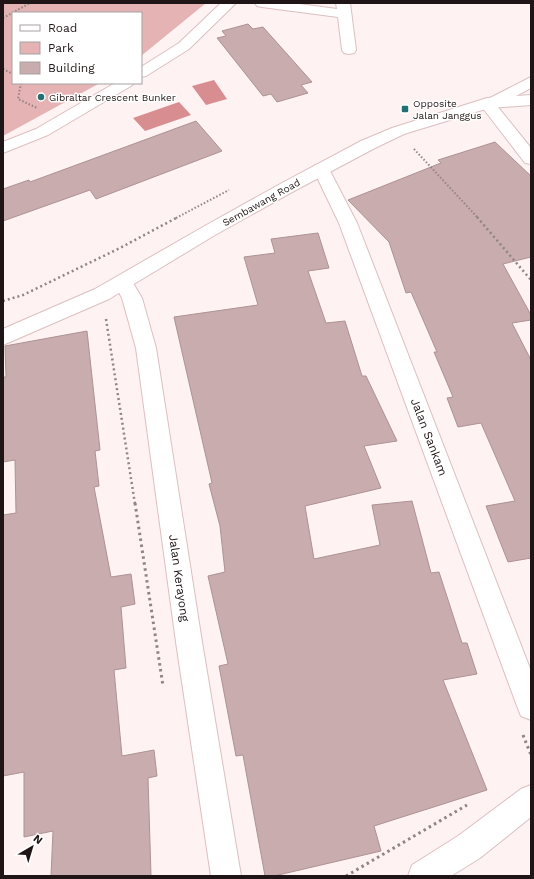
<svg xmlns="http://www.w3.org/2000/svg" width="534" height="879" viewBox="0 0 534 879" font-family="'Work Sans',sans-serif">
<rect width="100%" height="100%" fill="#fef2f2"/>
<!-- green -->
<path fill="#e5b3b4" d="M 3,3 L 206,3 L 141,56 L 141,13 L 13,13 L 13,83 L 100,83 L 3,136 Z"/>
<!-- water -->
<path fill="#d88d90" d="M 214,80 L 227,99 L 206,105 L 192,86 Z
M 179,102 L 191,115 L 145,131 L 133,118 Z"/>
<!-- building -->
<path fill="#c9acad" stroke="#ae9293" d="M 248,24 L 253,29 L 263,27 L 312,82 L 301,85 L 308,93 L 277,102 L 271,94 L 263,96 L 217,38 L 226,36 L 222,31 Z
M 196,121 L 222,151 L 96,199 L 90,190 L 3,221 L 3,189 L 29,180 L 30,182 Z
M 495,142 L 531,176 L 531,257 L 503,264 L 531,315 L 531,320 L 512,323 L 531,360 L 531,558 L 508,562 L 486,506 L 515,501 L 481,423 L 458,427 L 447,398 L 453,397 L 434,352 L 437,352 L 411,292 L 406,293 L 389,242 L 348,200 L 441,163 L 438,160 Z
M 318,233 L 329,268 L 308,271 L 326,323 L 345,321 L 362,376 L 366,376 L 397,441 L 364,446 L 381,488 L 305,506 L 314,559 L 380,545 L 372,505 L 412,501 L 431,573 L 439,572 L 462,643 L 467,643 L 477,674 L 443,680 L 487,790 L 374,826 L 381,851 L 274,876 L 265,876 L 243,755 L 236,756 L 219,666 L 228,664 L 208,576 L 225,572 L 220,526 L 209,484 L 212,483 L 174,317 L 258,305 L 244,257 L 275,253 L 271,239 Z
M 87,331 L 100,450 L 95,451 L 99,486 L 94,487 L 111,577 L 131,574 L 135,604 L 121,607 L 126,668 L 114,670 L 122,756 L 154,750 L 157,776 L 148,778 L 151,876 L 51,876 L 53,831 L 24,837 L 24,772 L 3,776 L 3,515 L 16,513 L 15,460 L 3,462 L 3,377 L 6,377 L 5,346 Z"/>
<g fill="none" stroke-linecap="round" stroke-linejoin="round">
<defs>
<path id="minor" d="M 221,3 L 236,3 L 189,49 L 146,76 L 141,77 L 141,67 L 179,43 Z
M 255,3 L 292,3 L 337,9 L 336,3 L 350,3 L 356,50 L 354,53 L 349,54 L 344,53 L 342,50 L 338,17 L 262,7 L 257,6 Z
M 531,77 L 531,88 L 497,106 L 531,148 L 531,164 L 525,163 L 479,103 L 482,100 L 488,99 Z
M 115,83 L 134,83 L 131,86 L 48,135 L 3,153 L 3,142 L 36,129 Z
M 321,164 L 327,165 L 329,169 L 357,223 L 531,671 L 531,720 L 521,716 L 517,706 L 339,223 L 313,169 L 315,165 Z
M 123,276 L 130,278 L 142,298 L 156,348 L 202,642 L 241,876 L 211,876 L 176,642 L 136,348 L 122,298 L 114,283 L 116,278 Z
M 531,785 L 531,817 L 480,858 L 451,876 L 408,876 L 412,865 L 458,836 L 521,789 Z"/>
<path id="tertiary" d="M 531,95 L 531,105 L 489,108 L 404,134 L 373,149 L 294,191 L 215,235 L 109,299 L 3,345 L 3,329 L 95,289 L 203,227 L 282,183 L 361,141 L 392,128 L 487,98 Z"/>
</defs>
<!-- minor casing -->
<use href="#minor" stroke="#ddbfc0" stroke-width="2"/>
<!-- tertiary casing -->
<use href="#tertiary" stroke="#ddbfc0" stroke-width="2"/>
<!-- path-far2 -->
<path stroke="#908485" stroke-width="2" stroke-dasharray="1.5 2" stroke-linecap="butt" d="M 3,18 L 30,3
M 3,69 L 13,74
M 21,83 L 18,99 L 37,108
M 414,149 L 478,218
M 176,218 L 229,190"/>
<!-- path-far1 -->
<path stroke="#908485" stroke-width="2.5" stroke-dasharray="2 3" stroke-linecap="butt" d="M 477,217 L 531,280
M 3,301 L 23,295 L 120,248 L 178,217
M 106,319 L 135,504"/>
<!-- path -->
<path stroke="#908485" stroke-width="3" stroke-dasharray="2.5 3.5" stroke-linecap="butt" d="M 135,503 L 163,686
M 523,735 L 531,755
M 346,876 L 467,805"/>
<!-- minor -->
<use href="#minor" fill="#fff" fill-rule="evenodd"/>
<!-- tertiary -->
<use href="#tertiary" fill="#fff" fill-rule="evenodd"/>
</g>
<!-- markers -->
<g fill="#246f71" stroke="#fff" stroke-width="1.5">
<circle cx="41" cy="97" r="4"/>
<rect x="401" y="105" width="8" height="8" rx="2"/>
</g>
<g text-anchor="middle" stroke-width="3" stroke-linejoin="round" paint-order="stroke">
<!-- far-poi labels -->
<g font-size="10" fill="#201516" stroke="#fff" text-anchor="start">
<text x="49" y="101">Gibraltar Crescent Bunker</text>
<text x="413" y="107">Opposite<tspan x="413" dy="12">Jalan Janggus</tspan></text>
</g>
<!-- far-street labels -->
<g font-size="10" fill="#201516" stroke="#fff">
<text transform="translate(261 202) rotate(-29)" y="4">Sembawang Road</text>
</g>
<!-- street labels -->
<g font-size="12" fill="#201516" stroke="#fff">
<text transform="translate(429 437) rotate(69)" y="4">Jalan Sankam</text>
<text transform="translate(179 578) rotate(82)" y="4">Jalan Kerayong</text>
</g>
</g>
<!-- border -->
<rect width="534" height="879" fill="none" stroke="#201516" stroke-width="8"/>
<!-- legend -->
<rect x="12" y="12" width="130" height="72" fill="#ffffff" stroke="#a6a1a2"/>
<rect x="20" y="25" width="20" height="6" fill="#ffffff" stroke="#a6a1a2"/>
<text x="48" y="32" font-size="12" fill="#201516">Road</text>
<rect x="20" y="42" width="20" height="12" fill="#e5b3b4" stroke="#a6a1a2"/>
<text x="48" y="52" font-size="12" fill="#201516">Park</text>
<rect x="20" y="62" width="20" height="12" fill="#c9acad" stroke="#a6a1a2"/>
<text x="48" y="72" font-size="12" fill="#201516">Building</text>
<!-- north arrow -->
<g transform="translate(32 847) rotate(38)" stroke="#ffffff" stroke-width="3" paint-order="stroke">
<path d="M0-3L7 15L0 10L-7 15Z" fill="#201516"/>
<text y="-6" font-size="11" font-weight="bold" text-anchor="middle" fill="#201516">N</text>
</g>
</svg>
